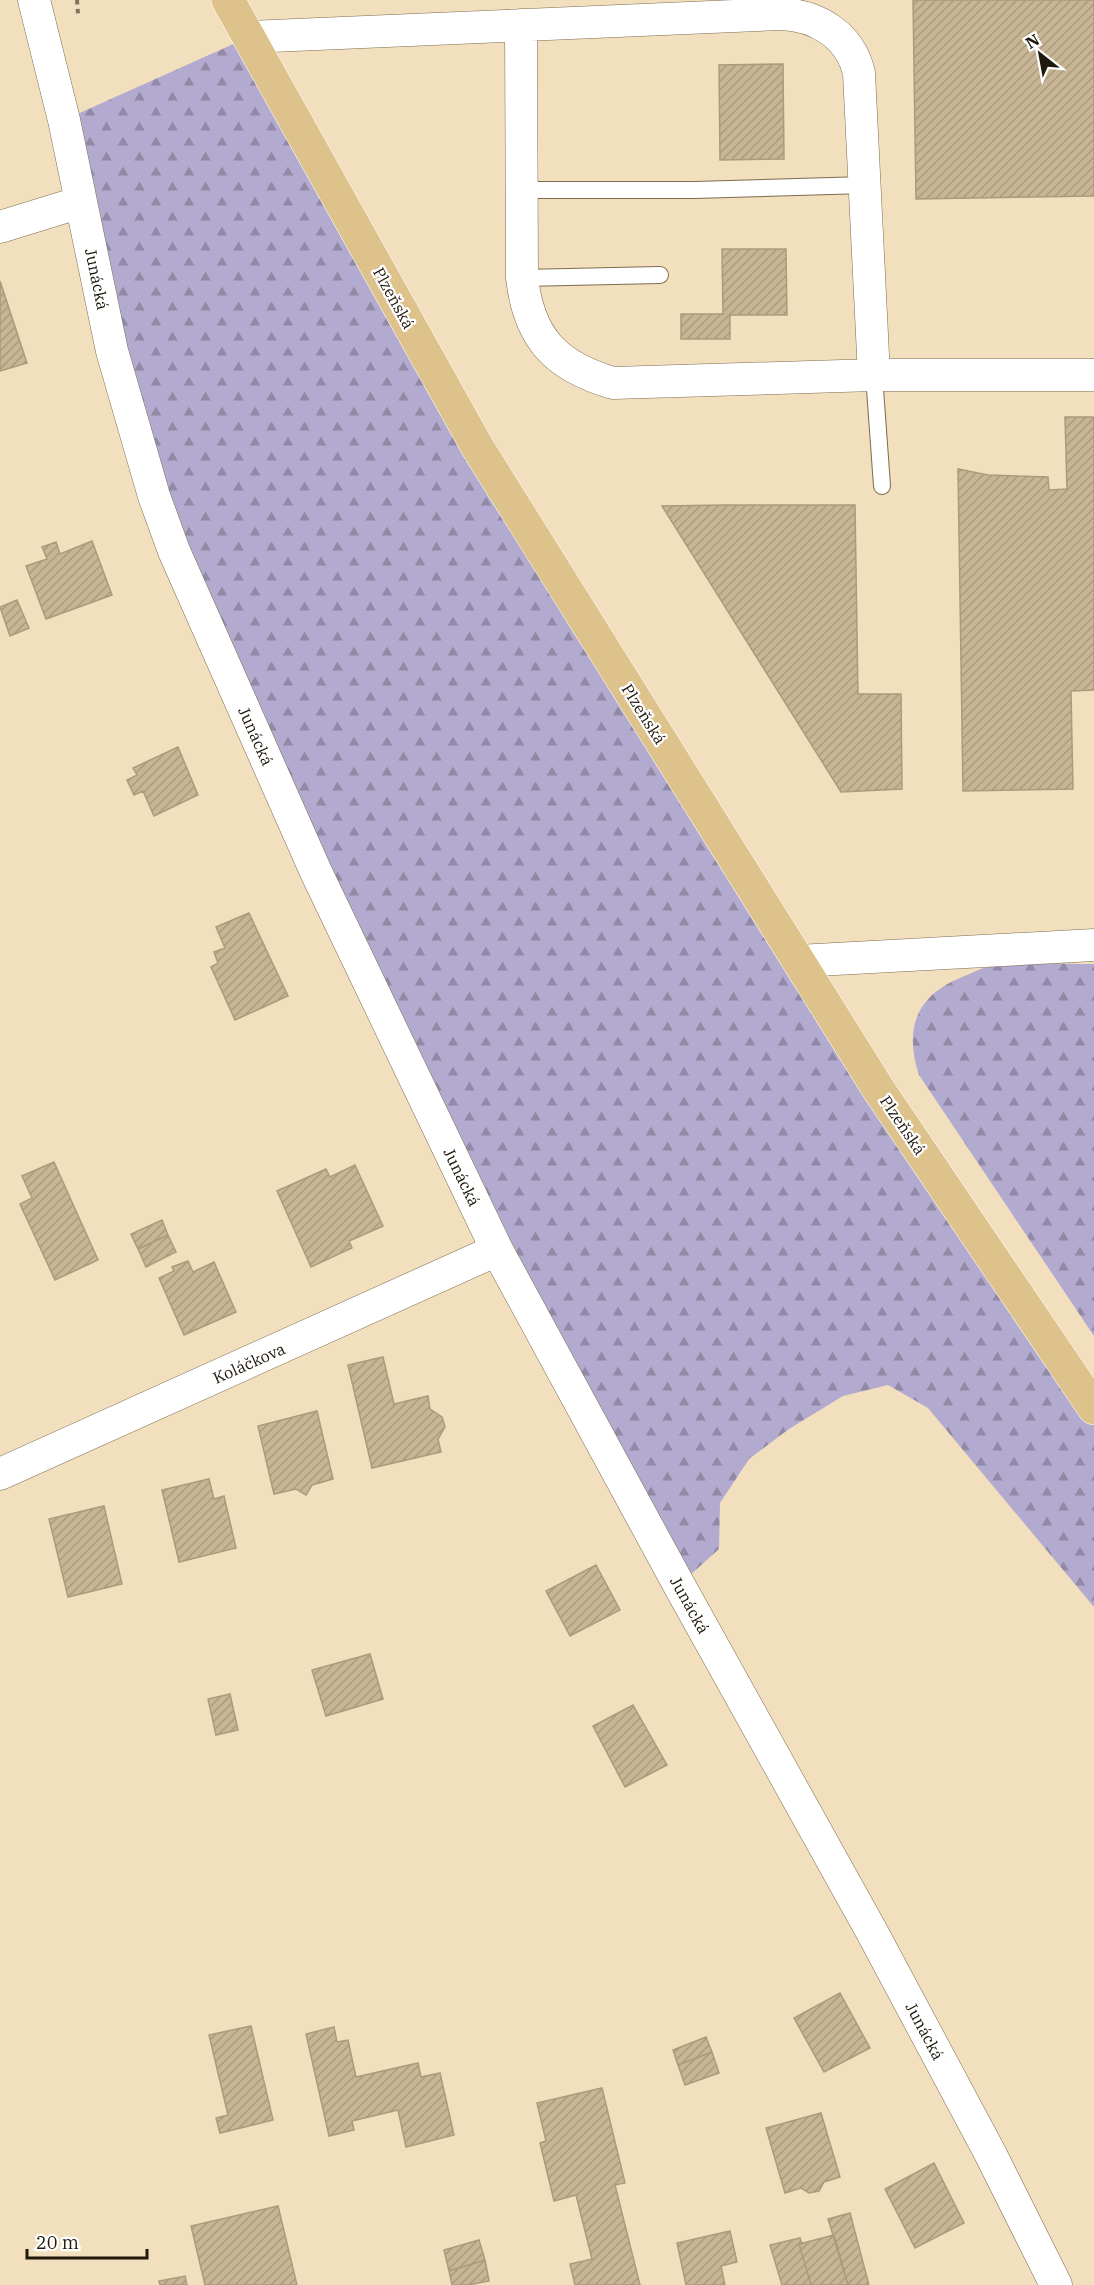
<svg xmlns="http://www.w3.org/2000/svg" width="1094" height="2285" viewBox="0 0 1094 2285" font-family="'IBM Plex Serif',serif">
<defs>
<pattern id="forest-firs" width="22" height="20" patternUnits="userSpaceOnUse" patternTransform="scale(1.5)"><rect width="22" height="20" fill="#b3aacf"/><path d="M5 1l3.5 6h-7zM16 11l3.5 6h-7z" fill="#9189a6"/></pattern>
<pattern id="building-hatch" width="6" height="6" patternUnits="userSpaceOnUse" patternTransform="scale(1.5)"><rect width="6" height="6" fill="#c7b595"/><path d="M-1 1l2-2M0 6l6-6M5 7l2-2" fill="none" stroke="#aa9b7f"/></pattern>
</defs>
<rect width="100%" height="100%" fill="#f2dfbe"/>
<!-- forest -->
<path fill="url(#forest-firs)" d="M 249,37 L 478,448 L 1094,1400 L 1094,1607 L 928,1408 L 888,1385 L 843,1396 L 789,1429 L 749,1459 L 720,1503 L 719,1549 L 679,1585 L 497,1250 L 174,551 L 64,120 Z
M 1094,964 L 1094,1336 L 919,1075 C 903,1026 918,993 967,975 C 974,972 981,968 988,967 C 1022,961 1060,964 1094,964 Z"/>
<!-- building -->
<path fill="url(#building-hatch)" stroke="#ac9a7b" stroke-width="1.5" d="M 913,0 L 1094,0 L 1094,196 L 916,199 Z
M 783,64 L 784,159 L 720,160 L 719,65 Z
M 722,249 L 786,249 L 787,315 L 730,315 L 730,339 L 681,339 L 681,314 L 723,314 Z
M 0,281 L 27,363 L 0,371 Z
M 1065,417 L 1094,417 L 1094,690 L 1071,691 L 1073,789 L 963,791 L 958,469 L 988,475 L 1048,477 L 1049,490 L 1067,489 Z
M 726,505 L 855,505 L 858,694 L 901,694 L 902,789 L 841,792 L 662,506 Z
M 92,541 L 112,595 L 46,619 L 26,566 L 47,559 L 42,547 L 56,542 L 60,554 Z
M 17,600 L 29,628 L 10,636 L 0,607 Z
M 178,747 L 198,795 L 154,816 L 143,791 L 134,795 L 127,780 L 137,775 L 133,768 Z
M 249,913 L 288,996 L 235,1020 L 211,967 L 218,963 L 214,952 L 225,948 L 216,927 Z
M 54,1162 L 98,1260 L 55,1280 L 20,1204 L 32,1198 L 22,1176 Z
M 355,1165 L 383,1226 L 349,1241 L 352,1248 L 311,1267 L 277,1191 L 326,1169 L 330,1177 Z
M 162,1220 L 168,1235 L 138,1249 L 131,1234 Z
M 168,1235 L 176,1252 L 146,1267 L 138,1249 Z
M 188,1261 L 193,1272 L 214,1262 L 236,1312 L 184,1335 L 159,1278 L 174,1271 L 172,1267 Z
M 383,1357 L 394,1404 L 428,1396 L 430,1409 L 442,1417 L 445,1427 L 438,1439 L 441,1452 L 372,1468 L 348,1365 Z
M 317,1411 L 333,1479 L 312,1485 L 306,1495 L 296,1489 L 274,1494 L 258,1426 Z
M 209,1479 L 214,1499 L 224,1496 L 236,1548 L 179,1562 L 162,1490 Z
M 104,1506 L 122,1584 L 68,1597 L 49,1519 Z
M 596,1565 L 620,1610 L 570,1636 L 546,1591 Z
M 370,1654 L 383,1699 L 326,1716 L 312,1670 Z
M 230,1694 L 238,1730 L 216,1735 L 208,1699 Z
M 633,1705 L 667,1765 L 625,1787 L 593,1726 Z
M 840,1993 L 870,2048 L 824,2072 L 794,2018 Z
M 251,2026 L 273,2120 L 220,2133 L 216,2118 L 228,2115 L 209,2035 Z
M 334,2027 L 337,2042 L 348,2040 L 356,2077 L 418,2063 L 421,2077 L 440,2073 L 454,2135 L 406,2147 L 398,2110 L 352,2121 L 354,2130 L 329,2136 L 306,2034 Z
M 706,2037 L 712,2052 L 678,2065 L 673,2050 Z
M 712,2052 L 719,2073 L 685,2085 L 678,2065 Z
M 602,2088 L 625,2183 L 615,2185 L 640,2285 L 575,2285 L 570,2264 L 592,2259 L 576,2195 L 554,2201 L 540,2143 L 546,2141 L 537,2103 Z
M 821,2113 L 840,2177 L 824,2182 L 819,2191 L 809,2193 L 801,2188 L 785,2193 L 766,2128 Z
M 934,2163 L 964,2223 L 915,2248 L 885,2189 Z
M 278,2206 L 297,2285 L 205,2285 L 191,2226 Z
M 850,2213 L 869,2285 L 848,2285 L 833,2235 L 828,2219 Z
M 730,2231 L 737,2262 L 721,2266 L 725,2285 L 686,2285 L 677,2243 Z
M 834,2235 L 848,2285 L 811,2285 L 799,2244 Z
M 800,2238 L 802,2244 L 799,2244 L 811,2285 L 782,2285 L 770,2245 Z
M 479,2240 L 485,2260 L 449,2271 L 444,2250 Z
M 485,2260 L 489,2281 L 468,2285 L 452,2285 L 449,2271 Z
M 185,2276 L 187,2285 L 160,2285 L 159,2281 Z"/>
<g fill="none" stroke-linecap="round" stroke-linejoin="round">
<defs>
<path id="lane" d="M 521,190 L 694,190 L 866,185
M 522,278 L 660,275
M 874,375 L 882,486"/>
<path id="street" d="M 34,0 L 64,120 L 112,351 L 154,496 L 174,551 L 316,872 L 497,1250 L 679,1585 L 872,1932 L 990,2153 L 1056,2285
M 521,25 L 522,278 C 529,338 555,366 613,383 L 874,375 L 1094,375
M 249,37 L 780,14 C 817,15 850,35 859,73 L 874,375
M 0,227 L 81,202
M 798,961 L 1094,945
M 0,1474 L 497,1250"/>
<path id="primary" d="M 228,0 L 478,448 L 879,1090 L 1094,1408"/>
</defs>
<!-- lane casing -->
<use href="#lane" stroke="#7d6c4e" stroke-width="18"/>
<!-- street casing -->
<use href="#street" stroke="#7d6c4e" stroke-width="33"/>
<!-- primary casing -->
<use href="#primary" stroke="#fff" stroke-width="34"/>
<!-- path -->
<path stroke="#80735e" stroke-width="4" stroke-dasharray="4.5 4.5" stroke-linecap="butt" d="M 77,0 L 78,14"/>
<!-- lane -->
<use href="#lane" stroke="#fff" stroke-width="16"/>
<!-- street -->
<use href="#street" stroke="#fff" stroke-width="32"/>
<!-- primary -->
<use href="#primary" stroke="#dec28c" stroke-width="33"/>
</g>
<g text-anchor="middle" stroke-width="4.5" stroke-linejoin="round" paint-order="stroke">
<!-- street labels -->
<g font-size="16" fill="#1f180c" stroke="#fff">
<text transform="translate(97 279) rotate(78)" y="6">Junácká</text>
<text transform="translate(394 298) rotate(61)" y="6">Plzeňská</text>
<text transform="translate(644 714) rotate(58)" y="6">Plzeňská</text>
<text transform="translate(256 736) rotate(66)" y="6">Junácká</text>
<text transform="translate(903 1125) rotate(56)" y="6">Plzeňská</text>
<text transform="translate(462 1177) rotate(64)" y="6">Junácká</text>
<text transform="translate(249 1363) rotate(-24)" y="6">Koláčkova</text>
<text transform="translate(690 1605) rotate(61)" y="6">Junácká</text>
<text transform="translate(925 2031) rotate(62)" y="6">Junácká</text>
</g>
</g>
<!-- north arrow -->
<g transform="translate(1040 54) rotate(329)" stroke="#ffffff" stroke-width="4.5" paint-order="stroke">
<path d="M0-4.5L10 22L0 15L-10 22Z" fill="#1f180c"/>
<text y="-9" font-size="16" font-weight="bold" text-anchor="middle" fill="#1f180c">N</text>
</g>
<!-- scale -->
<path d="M27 2249v9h120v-9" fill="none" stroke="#1f180c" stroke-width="3"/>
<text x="36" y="2249" font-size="18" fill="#1f180c" stroke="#ffffff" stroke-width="4.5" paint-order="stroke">20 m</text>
</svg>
